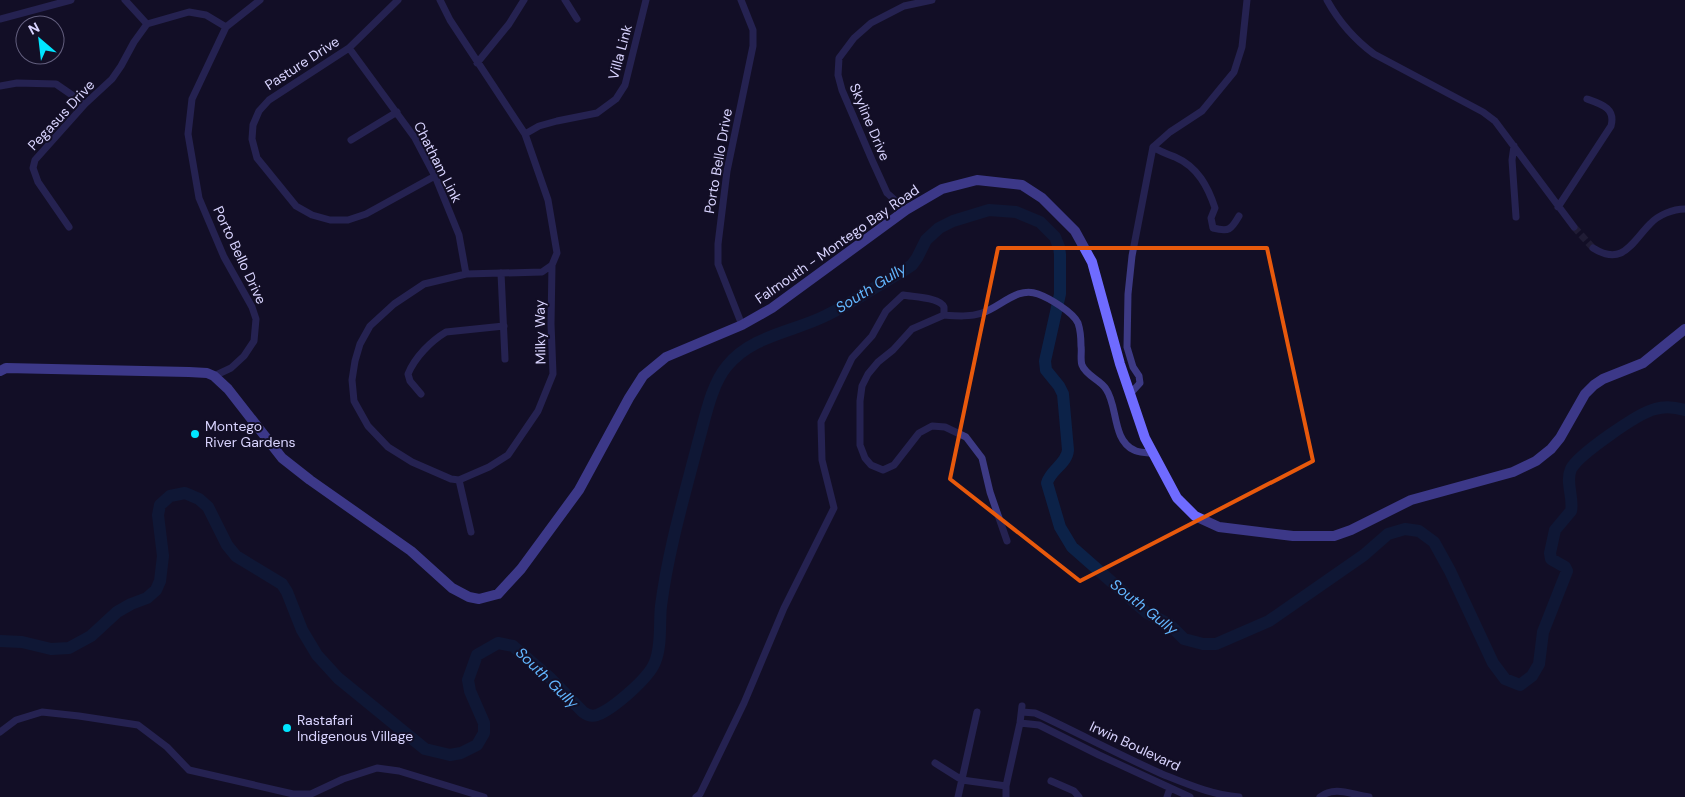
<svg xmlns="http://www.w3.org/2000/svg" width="1685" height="797" viewBox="0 0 1685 797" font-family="'DM Sans',sans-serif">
<rect width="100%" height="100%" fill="#130f26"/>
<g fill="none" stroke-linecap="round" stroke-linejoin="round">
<!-- river -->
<path stroke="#0c2248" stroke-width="12" d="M 0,641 L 22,642 L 51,649 L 69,648 L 91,636 L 117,612 L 131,604 L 147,598 L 156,590 L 160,581 L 163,556 L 158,515 L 160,505 L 170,496 L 185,493 L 199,499 L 208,507 L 227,545 L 236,556 L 282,584 L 287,592 L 302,630 L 317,655 L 338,678 L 425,749 L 450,755 L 461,753 L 477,745 L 484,733 L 484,723 L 470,691 L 468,680 L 477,655 L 498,643 L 513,646 L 549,677 L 583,712 C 587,715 591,717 597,715 C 613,709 649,678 655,662 C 662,645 659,624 661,606 C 668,551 684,497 698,443 C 705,419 711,385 727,366 C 752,335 794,332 827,315 C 852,303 878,285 903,271 L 912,265 L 917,258 L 926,240 L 939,228 L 953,221 L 989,210 L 1016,212 L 1040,222 L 1055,237 L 1059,247 L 1060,254 L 1060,294 L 1045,361 L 1046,370 L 1059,386 L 1063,394 L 1068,450 C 1067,464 1050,470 1047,483 L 1060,527 L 1072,547 L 1147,613 L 1169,624 L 1184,639 L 1203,644 L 1216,644 L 1269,621 L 1364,555 L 1388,534 L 1405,529 L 1419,531 L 1434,542 L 1450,571 L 1493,663 L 1505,679 L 1520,685 L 1532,676 L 1539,664 L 1543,632 L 1567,571 L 1565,567 L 1551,559 L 1550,553 L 1555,530 L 1571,511 C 1574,498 1565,482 1571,469 C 1578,455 1638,413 1655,409 C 1665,406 1675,407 1685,410"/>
<!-- street-tunnel -->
<path stroke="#312d47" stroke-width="7" stroke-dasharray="7 3.5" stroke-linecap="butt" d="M 1574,227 L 1593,248"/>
<!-- street -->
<path stroke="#3d3a85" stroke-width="7" d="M 125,0 L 147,24
M 398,0 L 349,48 L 269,100 L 259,111 L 253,125 L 252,139 L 257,158 L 296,206 L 312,215 L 330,220 L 348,220 L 366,214 L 435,176
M 440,0 L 450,20 L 525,134 L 548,200 L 557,253 L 552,265 L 542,272 L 466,274 L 424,284 L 394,304 L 370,326 L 360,344 L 355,361 L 352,380 L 354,401 L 368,426 L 388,447 L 412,462 L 451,479 L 459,480 L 489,467 L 508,455 L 538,411 L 553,374 L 551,324 L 552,265
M 565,0 L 577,19
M 741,0 L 753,30 L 753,46 L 727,171 L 718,244 L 718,264 L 742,325
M 1327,0 C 1339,22 1354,39 1374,54 L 1483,112 L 1495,121 L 1574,227
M 0,19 L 71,0
M 147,24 L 189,12 L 206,15 L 226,27
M 349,48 L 415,138 L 435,176 L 459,235 L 466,274
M 477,63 L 509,24 L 524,0
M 0,86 L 17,83 L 56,84 L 85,104
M 525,134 L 539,126 L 557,121 L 597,113 L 616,99 L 625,85 L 646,0
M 351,140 L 397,112
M 1514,146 L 1512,160 L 1516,217
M 1153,147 C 1161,152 1167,154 1175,157 C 1198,167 1208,187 1215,208 L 1211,218 L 1213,228 C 1229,232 1231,230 1239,216
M 1558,207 L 1611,126 C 1616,108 1601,104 1587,99
M 906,210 L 887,193 L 872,160 L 842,90 L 838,75 L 839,58 L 854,38 L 871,23 L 904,6 L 932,0
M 69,227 L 38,182 L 33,168 L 35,160 L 85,104 L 112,79 L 121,66 L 134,42 L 147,24
M 1593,248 C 1623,267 1632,242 1650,224 C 1658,215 1673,209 1685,209
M 501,273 L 505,359
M 944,315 C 957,316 970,317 982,313 C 1001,307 1017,286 1038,294 C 1049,298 1073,312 1078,323 C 1080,329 1081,339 1081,346 C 1082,351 1080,360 1082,365 C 1086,376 1101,380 1106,389 C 1118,406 1112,440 1134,450 C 1139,453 1147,452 1153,454
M 214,376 L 231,368 L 244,356 L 254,341 L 256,319 L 252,307 L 224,257 L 199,198 L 188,134 L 192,99 L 226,27 L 260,0
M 421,394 L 410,381 L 408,374 C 415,357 431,341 446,332 L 504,326
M 1130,394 L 1140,383 L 1139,376 L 1133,367 L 1127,347 L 1128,294 L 1132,256 L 1153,147 L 1170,132 L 1202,111 L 1234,72 L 1242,47 L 1247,0
M 459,480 L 471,532
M 1022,712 L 1035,713 L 1044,717 C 1084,736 1122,756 1162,774 C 1187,784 1212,795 1239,797
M 1020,723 L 1039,725 L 1099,755 L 1190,797
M 0,732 L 16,720 L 42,712 L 79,716 L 138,725 L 167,747 L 189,770 L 293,794 L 311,794 L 343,779 L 377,768 L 399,771 L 484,797
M 935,763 L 962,780 L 1006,786
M 1051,781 L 1074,791 L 1079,797
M 696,797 L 700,794 L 744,703 L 784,608 L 834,508 L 822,460 L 821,422 L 852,358 L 872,336 L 886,311 L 903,295 C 912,297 940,297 944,307 C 944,309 944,314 944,315 L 912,329 L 893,350 L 878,362 L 868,374 L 862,386 L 860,401 L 860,445 L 865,458 L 871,465 L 883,470 L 894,465 L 919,433 L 932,426 L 945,427 L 966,437 L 982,458 L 990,492 L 1007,541
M 958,797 L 977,712
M 1006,797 L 1006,786 L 1020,723 L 1022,706
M 1167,797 L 1170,788
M 1320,797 C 1335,785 1352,795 1369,797"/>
<!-- secondary -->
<path stroke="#6f6bff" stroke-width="10" d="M 0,371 L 6,368 L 189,372 L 207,373 L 214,376 L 228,389 L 282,458 L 310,480 L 411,551 L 452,588 L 469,597 L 479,599 L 498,594 L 521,569 L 579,490 L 629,398 L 643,376 L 666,357 L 742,325 L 772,308 L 906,210 L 942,189 L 977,180 L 1022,185 L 1042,198 L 1075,231 L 1092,262 L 1120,364 L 1145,438 L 1177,498 L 1195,516 L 1219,527 L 1293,536 L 1334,536 L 1351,530 L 1411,500 L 1513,472 L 1536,461 L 1551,449 L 1560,438 L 1585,394 L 1594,385 L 1603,379 L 1643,363 L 1685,329"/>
</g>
<!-- marked area -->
<path d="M0 0H1685V797H0ZM 998,248 L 1267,248 L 1313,461 L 1080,581 L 950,479 Z" fill="#130f26" fill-opacity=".55" fill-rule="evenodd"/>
<path fill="none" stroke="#e8590c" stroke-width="4" stroke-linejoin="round" d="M 998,248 L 1267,248 L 1313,461 L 1080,581 L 950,479 Z"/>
<!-- markers -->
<g fill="#00e5ff" stroke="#130f26" stroke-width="2">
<circle cx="195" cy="434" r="5"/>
<circle cx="287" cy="728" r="5"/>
</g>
<g text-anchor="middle" stroke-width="4" stroke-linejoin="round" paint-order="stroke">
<!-- street labels -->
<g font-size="14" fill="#d9d4ff" stroke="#130f26">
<text transform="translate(620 52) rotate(-75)" y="5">Villa Link</text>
<text transform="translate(302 63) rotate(-33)" y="5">Pasture Drive</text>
<text transform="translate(61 115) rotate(-47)" y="5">Pegasus Drive</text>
<text transform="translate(870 122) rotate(67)" y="5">Skyline Drive</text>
<text transform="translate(718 161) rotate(-80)" y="5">Porto Bello Drive</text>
<text transform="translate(438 162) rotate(63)" y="5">Chatham Link</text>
<text transform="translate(837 244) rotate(-35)" y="5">Falmouth - Montego Bay Road</text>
<text transform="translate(240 255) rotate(65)" y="5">Porto Bello Drive</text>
<text transform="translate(540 332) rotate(-91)" y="5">Milky Way</text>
<text transform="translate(1135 746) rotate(25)" y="5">Irwin Boulevard</text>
</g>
<!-- poi labels -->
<g font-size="14" fill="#d9d4ff" stroke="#130f26" text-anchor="start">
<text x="205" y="431">Montego<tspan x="205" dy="16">River Gardens</tspan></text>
<text x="297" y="725">Rastafari<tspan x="297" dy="16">Indigenous Village</tspan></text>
</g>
<!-- water labels -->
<g font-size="15" font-style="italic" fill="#62b6ff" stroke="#130f26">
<text transform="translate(871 288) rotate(-32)" y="5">South Gully</text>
<text transform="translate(1144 607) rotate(38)" y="5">South Gully</text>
<text transform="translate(547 678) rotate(44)" y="5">South Gully</text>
</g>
</g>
<!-- north arrow -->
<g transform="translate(40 40) rotate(332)"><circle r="24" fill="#130f26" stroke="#625e7d"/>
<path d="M0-4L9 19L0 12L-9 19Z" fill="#00e5ff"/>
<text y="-8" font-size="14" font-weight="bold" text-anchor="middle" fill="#d9d4ff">N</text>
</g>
</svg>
